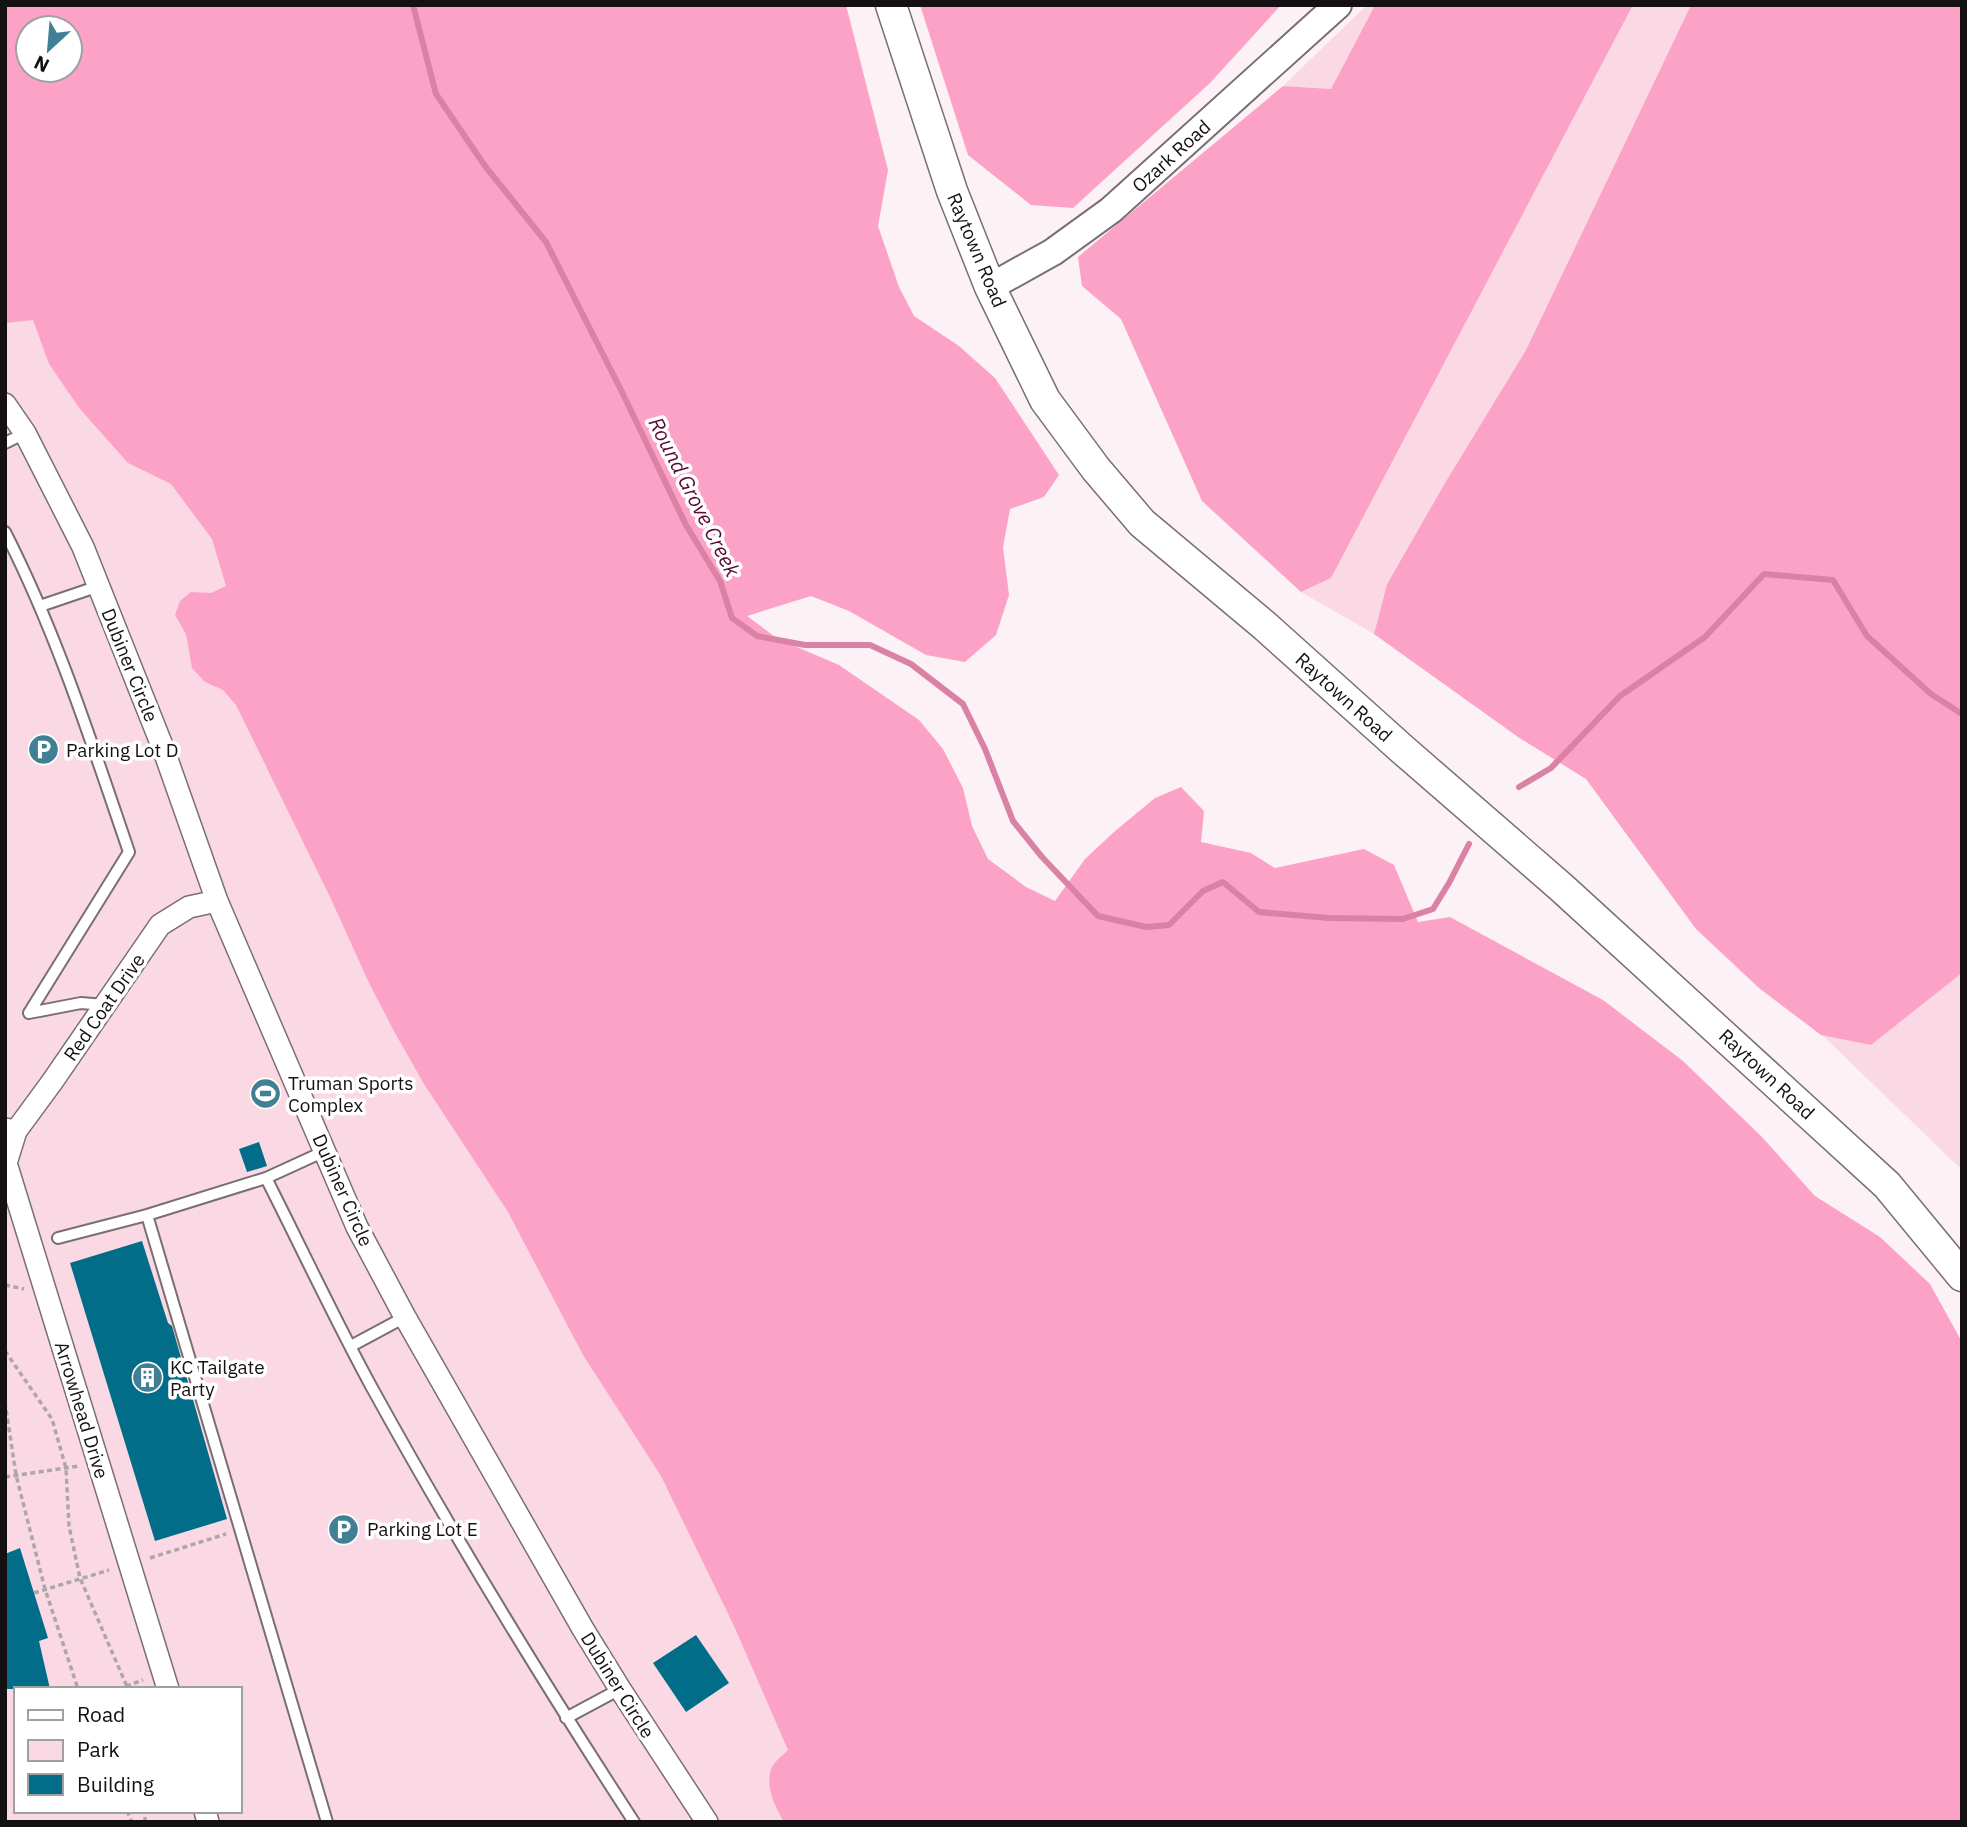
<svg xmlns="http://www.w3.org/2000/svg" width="1967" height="1827" viewBox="0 0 1967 1827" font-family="'IBM Plex Sans',sans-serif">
<rect width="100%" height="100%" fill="#fcf1f5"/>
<!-- green -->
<path fill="#fad9e5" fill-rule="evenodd" d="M 5,5 L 9,5 L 28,70 L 902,1822 L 5,1822 ZM 16,1689 L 240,1689 L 240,1811 L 16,1811 Z
M 1367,5 L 1375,5 L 1331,89 L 1283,86 Z
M 1633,5 L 1691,5 L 1526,350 L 1445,483 L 1387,583 L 1374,634 L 1301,592 L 1331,578 Z
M 1962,973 L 1962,1170 L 1822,1035 L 1871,1045 Z"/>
<!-- forest -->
<path fill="#fca2c6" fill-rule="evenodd" d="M 5,5 L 846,5 L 888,170 L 878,226 L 899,287 L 914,316 L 959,346 L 995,378 L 1059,475 L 1044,497 L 1010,509 L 1003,547 L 1009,595 L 996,635 L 965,662 L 926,655 L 849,611 L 811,596 L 747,616 L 778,639 L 839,665 L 919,720 L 943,749 L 963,788 L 972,826 L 988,859 L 1026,887 L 1055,901 L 1085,859 L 1114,832 L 1155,798 L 1181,787 L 1204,811 L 1201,842 L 1251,853 L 1275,868 L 1364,849 L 1394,865 L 1418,922 L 1450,917 L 1603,1000 L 1683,1061 L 1761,1136 L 1815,1196 L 1880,1237 L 1930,1284 L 1962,1342 L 1962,1822 L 784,1822 C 775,1806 764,1786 772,1767 C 775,1761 783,1755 788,1750 L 734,1626 L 661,1476 L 583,1355 L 508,1212 L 424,1084 L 395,1033 L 370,985 L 330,897 L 236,705 L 223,690 L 205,682 L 192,668 L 186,634 L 175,615 L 180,601 L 191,592 L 211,593 L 226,586 L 212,539 L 171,484 L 128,463 L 80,409 L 49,364 L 33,320 L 5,323 ZM 28,28 L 70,28 L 70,70 L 28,70 Z
M 920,5 L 1281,5 L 1210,83 L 1073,208 L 1031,205 L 968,155 Z
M 1375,5 L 1633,5 L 1331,578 L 1301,592 L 1202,501 L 1121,319 L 1082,286 L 1078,257 L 1283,86 L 1331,89 Z
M 1691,5 L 1962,5 L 1962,973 L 1871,1045 L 1821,1035 L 1759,988 L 1696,929 L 1586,779 L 1518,737 L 1374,634 L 1387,584 L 1445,483 L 1526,350 Z"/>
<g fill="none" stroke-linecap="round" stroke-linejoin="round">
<!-- stream -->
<path stroke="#d982a6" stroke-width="6" d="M 413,5 L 436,94 L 485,166 L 546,242 L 621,390 L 686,525 L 720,581 L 732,618 L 757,636 L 805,645 L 870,645 L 911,664 L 963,704 L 985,749 L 1013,821 L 1042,857 L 1098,916 L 1146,927 L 1169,925 L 1203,891 L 1223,882 L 1259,912 L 1329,918 L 1403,919 L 1433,909 L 1449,883 L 1469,844
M 1519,787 L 1551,768 L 1620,696 L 1705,637 L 1764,574 L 1833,580 L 1867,636 L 1931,694 L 1962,714"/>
</g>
<!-- building -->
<path fill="#026d88" d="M 259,1142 L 267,1166 L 247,1172 L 239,1149 Z
M 142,1241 L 168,1323 L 172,1326 L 227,1519 L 155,1541 L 70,1263 Z
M 20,1548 L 48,1638 L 39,1641 L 50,1689 L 5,1689 L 5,1554 Z
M 696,1635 L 729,1683 L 686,1712 L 653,1663 Z"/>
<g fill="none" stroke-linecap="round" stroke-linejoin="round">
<defs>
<path id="service" d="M 5,443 L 25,433
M 5,532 C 57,634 92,744 129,852 L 29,1013
M 40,606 L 99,586
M 29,1013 L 81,1003 L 105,1005
M 266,1178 L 325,1151
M 58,1238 L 147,1215
M 351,1346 L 405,1317
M 566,1718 L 620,1689
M 327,1822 L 147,1215 L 266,1178 C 301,1247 334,1318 371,1386 C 453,1535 541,1679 634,1822"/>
<path id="minor" d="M 5,404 L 25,433 L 83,547 L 163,748 L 217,901 L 357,1227 L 405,1317 L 583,1629 L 620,1689 L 707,1822
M 5,1129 L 16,1131 L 52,1082 L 160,925 L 189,907 L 217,901
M 16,1131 L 6,1163 L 168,1689
M 205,1811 L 208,1822"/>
<path id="tertiary" d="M 990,287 L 1053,252 L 1111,210 L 1338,5"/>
<path id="secondary" d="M 891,5 L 952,191 L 990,287 L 1045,400 L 1096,469 L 1142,523 L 1265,626 L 1402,749 L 1562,888 L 1887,1185 L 1962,1276"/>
</defs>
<!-- service casing -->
<use href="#service" stroke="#796f72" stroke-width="14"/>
<!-- minor casing -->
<use href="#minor" stroke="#796f72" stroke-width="24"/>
<!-- tertiary casing -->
<use href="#tertiary" stroke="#796f72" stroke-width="30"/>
<!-- secondary casing -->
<use href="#secondary" stroke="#796f72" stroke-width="33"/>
<!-- path -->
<path stroke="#aea6a9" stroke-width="3.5" stroke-dasharray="5 3.5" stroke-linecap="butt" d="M 5,1285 L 24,1289
M 5,1351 L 52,1419 L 66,1468 L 69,1526 L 80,1578 L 128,1689
M 5,1402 L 16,1475 L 45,1589 L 78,1689
M 5,1477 L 79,1466
M 150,1558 L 226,1534
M 34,1593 L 109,1570
M 118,1689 L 143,1680
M 127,1811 L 132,1822
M 145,1822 L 145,1811"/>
<!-- service -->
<use href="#service" stroke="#fff" stroke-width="10"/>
<!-- minor -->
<use href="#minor" stroke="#fff" stroke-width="21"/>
<!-- tertiary -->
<use href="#tertiary" stroke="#fff" stroke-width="26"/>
<!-- secondary -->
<use href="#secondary" stroke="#fff" stroke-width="30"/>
</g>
<!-- icons -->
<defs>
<symbol id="parking-disc" viewBox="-11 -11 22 22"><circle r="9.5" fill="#417f94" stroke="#fff"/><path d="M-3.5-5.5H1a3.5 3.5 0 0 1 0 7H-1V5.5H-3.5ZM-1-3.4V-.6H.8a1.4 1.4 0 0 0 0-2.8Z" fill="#fff"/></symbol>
<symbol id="stadium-disc" viewBox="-11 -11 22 22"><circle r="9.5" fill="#417f94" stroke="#fff"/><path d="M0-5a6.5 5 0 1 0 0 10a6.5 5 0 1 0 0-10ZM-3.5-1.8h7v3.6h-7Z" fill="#fff"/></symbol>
<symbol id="building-disc" viewBox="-11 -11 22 22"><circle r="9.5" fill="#417f94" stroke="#fff"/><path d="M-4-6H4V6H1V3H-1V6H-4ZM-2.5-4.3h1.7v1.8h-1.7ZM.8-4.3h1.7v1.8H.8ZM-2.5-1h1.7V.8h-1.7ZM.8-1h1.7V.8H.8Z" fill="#fff"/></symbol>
</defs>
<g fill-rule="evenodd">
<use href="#parking-disc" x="26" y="732" width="35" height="35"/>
<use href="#stadium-disc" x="248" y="1076" width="35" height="35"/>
<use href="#building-disc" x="130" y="1360" width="35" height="35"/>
<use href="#parking-disc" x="326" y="1512" width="35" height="35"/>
</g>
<g text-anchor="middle" stroke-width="7" stroke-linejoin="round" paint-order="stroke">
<!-- street labels -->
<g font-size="19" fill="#151112" stroke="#fff">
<text transform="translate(1171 156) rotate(-42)" y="7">Ozark Road</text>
<text transform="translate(977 250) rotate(67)" y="7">Raytown Road</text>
<text transform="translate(130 665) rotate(68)" y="7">Dubiner Circle</text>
<text transform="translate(1344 697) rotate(42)" y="7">Raytown Road</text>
<text transform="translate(104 1007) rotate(-55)" y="7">Red Coat Drive</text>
<text transform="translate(1767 1074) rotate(43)" y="7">Raytown Road</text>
<text transform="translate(343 1190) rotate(66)" y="7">Dubiner Circle</text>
<text transform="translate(82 1410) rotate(73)" y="7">Arrowhead Drive</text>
<text transform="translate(618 1685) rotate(58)" y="7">Dubiner Circle</text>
</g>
<!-- poi labels -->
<g font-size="19" fill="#151112" stroke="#fff" text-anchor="start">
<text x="66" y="757">Parking Lot D</text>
<text x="288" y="1090">Truman Sports<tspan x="288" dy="22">Complex</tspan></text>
<text x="170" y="1374">KC Tailgate<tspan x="170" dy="22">Party</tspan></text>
<text x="367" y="1536">Parking Lot E</text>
</g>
<!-- water labels -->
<g font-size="21" font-style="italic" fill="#5a0b35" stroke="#fff">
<text transform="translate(694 497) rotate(63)" y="7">Round Grove Creek</text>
</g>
</g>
<!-- border -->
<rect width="1967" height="1827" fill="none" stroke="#151112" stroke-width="14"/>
<!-- legend -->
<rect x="14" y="1687" width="228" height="126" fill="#ffffff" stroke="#a1a0a0" stroke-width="2"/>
<rect x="28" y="1710" width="35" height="10" fill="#ffffff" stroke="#a1a0a0" stroke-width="2"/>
<text x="77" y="1722" font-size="21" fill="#151112">Road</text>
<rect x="28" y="1740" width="35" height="21" fill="#fad9e5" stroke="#a1a0a0" stroke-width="2"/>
<text x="77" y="1757" font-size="21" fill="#151112">Park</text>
<rect x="28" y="1774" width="35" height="21" fill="#026d88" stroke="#a1a0a0" stroke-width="2"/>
<text x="77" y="1792" font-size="21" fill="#151112">Building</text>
<!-- north arrow -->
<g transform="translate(49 49) rotate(206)"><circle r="33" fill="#ffffff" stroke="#a1a0a0" stroke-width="2"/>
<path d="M0-5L12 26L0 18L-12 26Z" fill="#417f94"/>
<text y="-10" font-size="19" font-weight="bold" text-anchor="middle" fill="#151112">N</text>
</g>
</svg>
